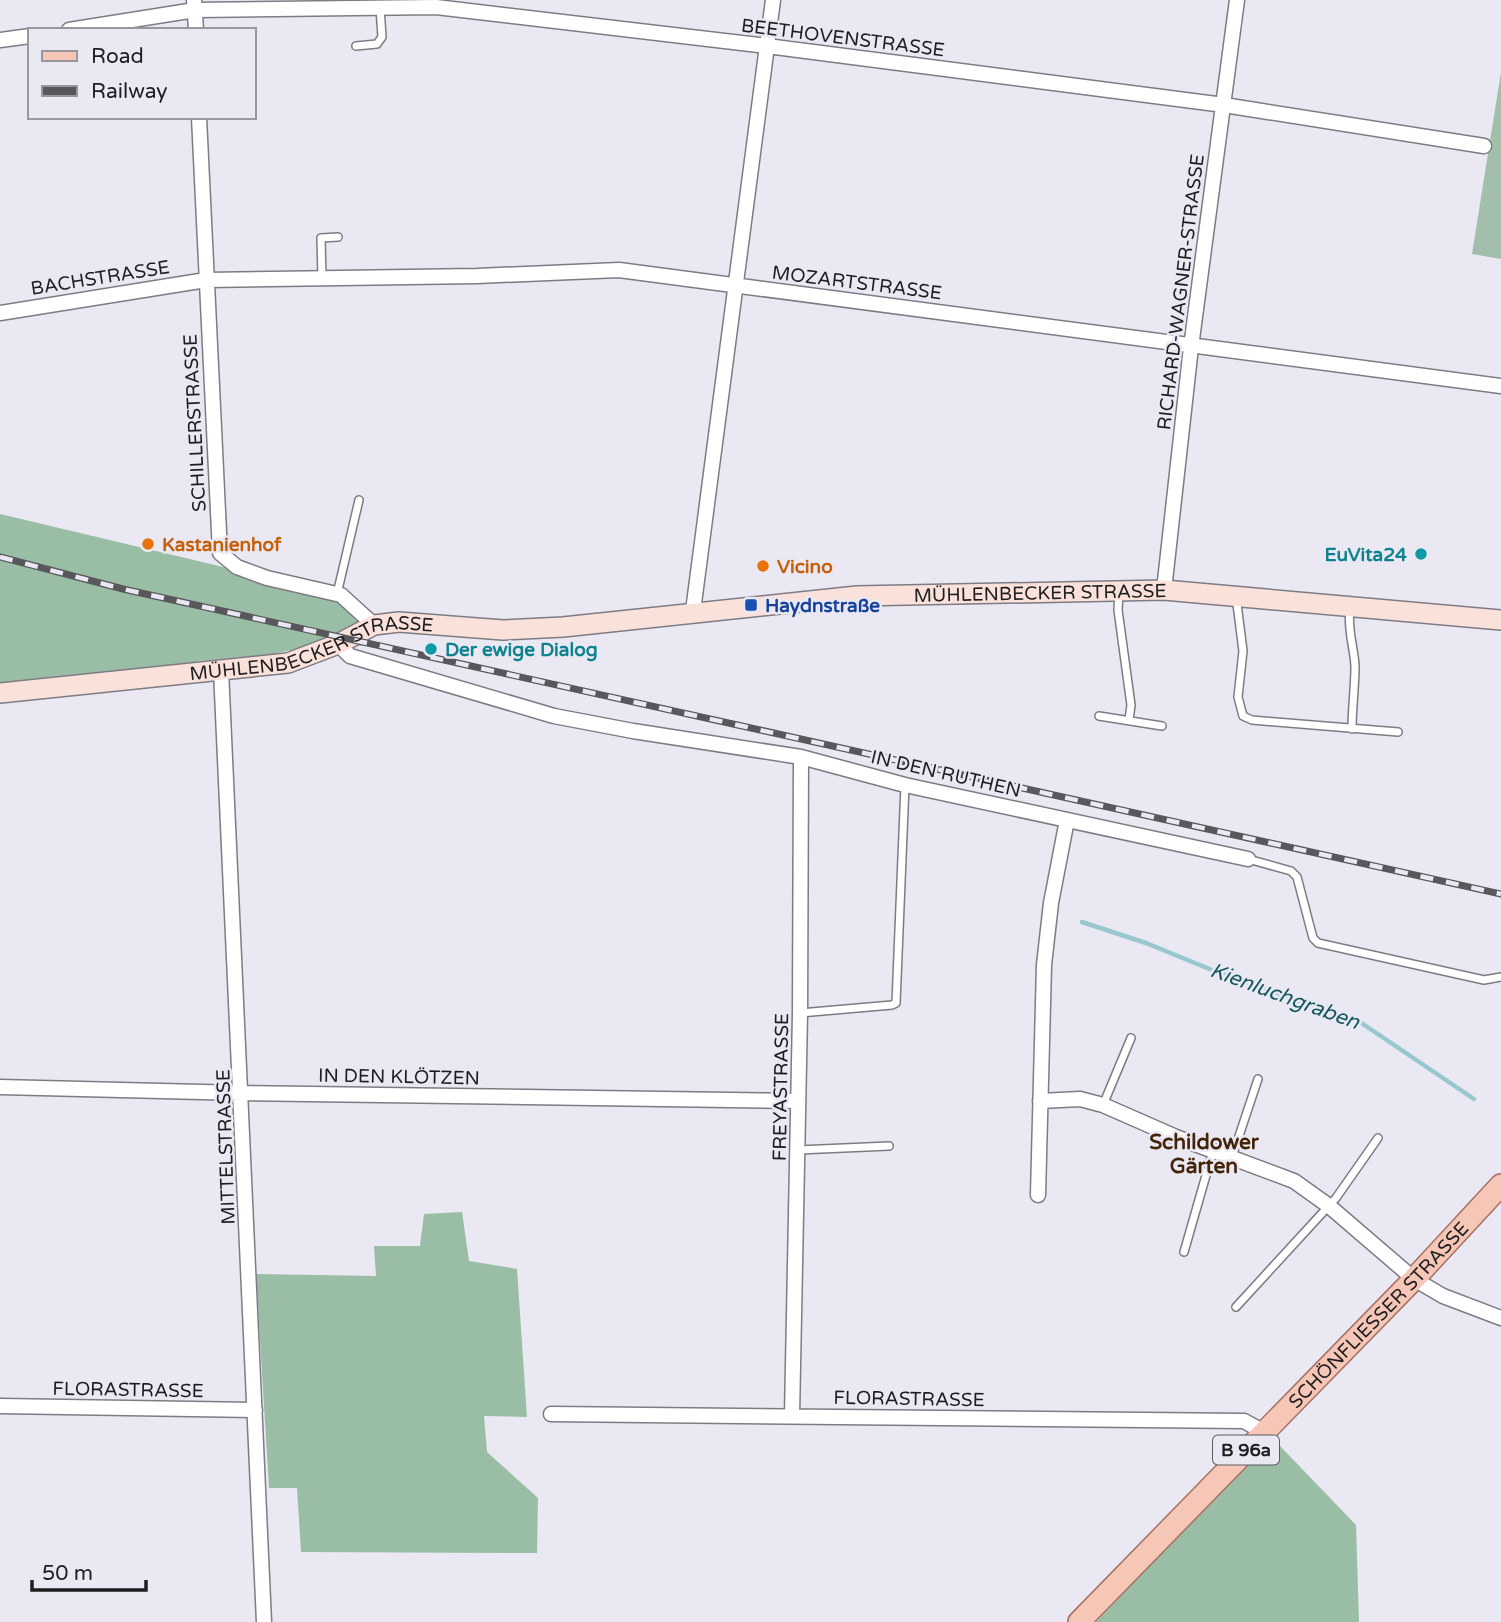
<svg xmlns="http://www.w3.org/2000/svg" width="1501" height="1622" viewBox="0 0 1501 1622" font-family="'Varela Round',sans-serif">
<rect width="100%" height="100%" fill="#eae8f2"/>
<!-- green -->
<path fill="#a2bfab" d="M 1501,72 L 1501,259 L 1472,254 Z"/>
<!-- forest -->
<path fill="#9abda5" d="M 0,514 L 341,595 L 368,619 L 363,646 L 327,642 L 269,655 L 199,661 L 166,676 L 0,692 Z
M 462,1212 L 469,1261 L 517,1269 L 527,1417 L 484,1416 L 487,1452 L 538,1498 L 537,1553 L 301,1552 L 297,1488 L 269,1488 L 256,1274 L 376,1276 L 374,1246 L 420,1246 L 424,1214 Z
M 1263,1446 L 1280,1446 L 1356,1525 L 1359,1622 L 1096,1622 Z"/>
<g fill="none" stroke-linecap="round" stroke-linejoin="round">
<!-- stream -->
<path stroke="#98c8ce" stroke-width="4.5" d="M 1082,922 L 1146,943 L 1212,970 L 1360,1022 L 1474,1099"/>
<defs>
<path id="lane" d="M 356,46 L 377,44 L 382,37 L 380,8
M 322,278 L 321,238 L 338,237
M 1119,591 L 1118,610 L 1131,705 L 1129,720
M 337,594 L 359,500
M 1236,596 L 1243,651 L 1238,697 L 1243,716 L 1252,720 L 1398,732
M 1350,609 C 1347,629 1354,647 1355,666 C 1355,687 1352,708 1352,729
M 1099,716 L 1162,726
M 1248,859 L 1291,871 L 1297,877 L 1313,938 L 1318,943 L 1484,980 L 1501,977
M 800,1013 L 892,1005 L 896,1003 L 905,785
M 1103,1105 L 1131,1038
M 798,1150 L 889,1146
M 1232,1157 L 1258,1079
M 1184,1252 L 1213,1151
M 1236,1307 L 1336,1198 L 1378,1138"/>
<path id="street" d="M 194,0 L 196,30
M 69,30 L 195,10 L 436,7 L 767,46 L 1224,105 L 1484,146
M 0,40 L 30,36
M 199,117 L 220,553 L 237,567 L 267,578 L 341,595 L 374,625
M 0,313 L 206,280 L 477,276 L 619,270 L 1501,386
M 1164,590 L 1191,347 L 1237,0
M 693,611 L 773,0
M 338,644 L 350,656 L 554,716 L 633,731 L 801,757 L 905,785 L 1248,859
M 221,670 L 264,1622
M 0,1087 L 242,1093 L 798,1101
M 1040,1101 L 1080,1099 L 1103,1105 L 1176,1137 L 1294,1181 L 1329,1206 L 1414,1279 L 1443,1296 L 1501,1318
M 1038,1195 L 1044,965 L 1051,903 L 1067,820
M 0,1406 L 255,1410
M 551,1414 L 1244,1421 L 1264,1432
M 792,1416 L 800,1013 L 801,757"/>
<g id="secondary">
<path id="s1" d="M 0,693 L 288,663 L 338,644 L 374,625 L 399,622 L 503,630 L 563,627 L 857,596 L 1164,590 L 1501,620"/>
</g>
<g id="primary">
<path id="s2" d="M 1079,1622 L 1414,1279 L 1501,1185"/>
</g>
</defs>
<!-- lane casing -->
<use href="#lane" stroke="#7d7b84" stroke-width="10"/>
<!-- street casing -->
<use href="#street" stroke="#7d7b84" stroke-width="17"/>
<!-- secondary casing -->
<use href="#secondary" stroke="#7d7b84" stroke-width="22"/>
<!-- primary casing -->
<use href="#primary" stroke="#a67263" stroke-width="24"/>
<!-- lane -->
<use href="#lane" stroke="#fff" stroke-width="7"/>
<!-- street -->
<use href="#street" stroke="#fff" stroke-width="14"/>
<!-- secondary -->
<use href="#secondary" stroke="#fae2db" stroke-width="19"/>
<!-- primary -->
<use href="#primary" stroke="#f6c6b6" stroke-width="21"/>
<defs>
<path id="rail" d="M 0,557 L 123,589 L 1501,894"/>
</defs>
<!-- rail casing -->
<use href="#rail" stroke="#57575c" stroke-width="7"/>
<!-- rail -->
<use href="#rail" stroke="#eae8f2" stroke-width="4.5" stroke-dasharray="13" stroke-linecap="butt"/>
</g>
<!-- markers -->
<g fill="#e8710a" stroke="#eae8f2" stroke-width="2.5">
<circle cx="148" cy="544" r="7"/>
<circle cx="763" cy="566" r="7"/>
</g>
<g fill="#0f9aa8" stroke="#eae8f2" stroke-width="2.5">
<circle cx="1421" cy="554" r="7"/>
<circle cx="431" cy="649" r="7"/>
</g>
<rect fill="#1a4fb4" stroke="#eae8f2" stroke-width="2.5" x="744" y="598" width="14" height="14" rx="3.5"/>
<g text-anchor="middle" stroke-width="5" stroke-linejoin="round" paint-order="stroke">
<!-- shield labels -->
<rect fill="#eae8f2" stroke="#5b5b60" stroke-width="2" x="1213" y="1435.5" width="66" height="29" rx="5"/>
<g font-size="18" font-weight="bold" fill="#1e1e21">
<text x="1246" y="1456">B 96a</text>
</g>
<!-- street labels -->
<g font-size="19" fill="#1e1e21" stroke="#eae8f2">
<text transform="translate(843 37) rotate(7)" y="7">BEETHOVENSTRASSE</text>
<text transform="translate(100 277) rotate(-9)" y="7">BACHSTRASSE</text>
<text transform="translate(857 282) rotate(7)" y="7">MOZARTSTRASSE</text>
<text transform="translate(1180 292) rotate(-83)" y="7">RICHARD-WAGNER-STRASSE</text>
<text transform="translate(194 423) rotate(-93)" y="7">SCHILLERSTRASSE</text>
<text dy="7" stroke="none"><textPath href="#s1" startOffset="1052">MÜHLENBECKER STRASSE</textPath></text>
<text dy="7" stroke="none"><textPath href="#s1" startOffset="317">MÜHLENBECKER STRASSE</textPath></text>
<text transform="translate(946 773) rotate(13)" y="7">IN DEN RUTHEN</text>
<text transform="translate(399 1076) rotate(1)" y="7">IN DEN KLÖTZEN</text>
<text transform="translate(780 1087) rotate(-89)" y="7">FREYASTRASSE</text>
<text transform="translate(225 1147) rotate(-92)" y="7">MITTELSTRASSE</text>
<text dy="7" stroke="none"><textPath href="#s2" startOffset="429">SCHÖNFLIESSER STRASSE</textPath></text>
<text transform="translate(128 1389) rotate(1)" y="7">FLORASTRASSE</text>
<text transform="translate(909 1398) rotate(1)" y="7">FLORASTRASSE</text>
</g>
<!-- food labels -->
<g font-size="19" font-weight="bold" fill="#c56008" stroke="#eae8f2" text-anchor="start">
<text x="162" y="551">Kastanienhof</text>
<text x="777" y="573">Vicino</text>
</g>
<!-- culture labels -->
<g font-size="19" font-weight="bold" fill="#0d838f" stroke="#eae8f2" text-anchor="end">
<text x="1407" y="561">EuVita24</text>
<text x="445" y="656" text-anchor="start">Der ewige Dialog</text>
</g>
<!-- transit labels -->
<g font-size="19" font-weight="bold" fill="#164399" stroke="#eae8f2" text-anchor="start">
<text x="765" y="612">Haydnstraße</text>
</g>
<!-- water labels -->
<g font-size="21" font-style="italic" fill="#14575f" stroke="#eae8f2">
<text transform="translate(1285 996) rotate(20)" y="7">Kienluchgraben</text>
</g>
<!-- neighbourhood labels -->
<g font-size="21" font-weight="bold" fill="#432409" stroke="#eae8f2">
<text x="1204" y="1149">Schildower<tspan x="1204" dy="24">Gärten</tspan></text>
</g>
</g>
<!-- legend -->
<rect x="28" y="28" width="228" height="91" fill="#eae8f2" stroke="#98979e" stroke-width="2"/>
<rect x="42" y="51" width="35" height="10" fill="#f6c6b6" stroke="#98979e" stroke-width="2"/>
<text x="91" y="63" font-size="21" fill="#1e1e21">Road</text>
<rect x="42" y="86" width="35" height="10" fill="#57575c" stroke="#98979e" stroke-width="2"/>
<text x="91" y="98" font-size="21" fill="#1e1e21">Railway</text>
<!-- scale -->
<path d="M32 1580v10h114v-10" fill="none" stroke="#1e1e21" stroke-width="3.5"/>
<text x="42" y="1580" font-size="21" fill="#1e1e21" stroke="#eae8f2" stroke-width="5" paint-order="stroke">50 m</text>
</svg>
